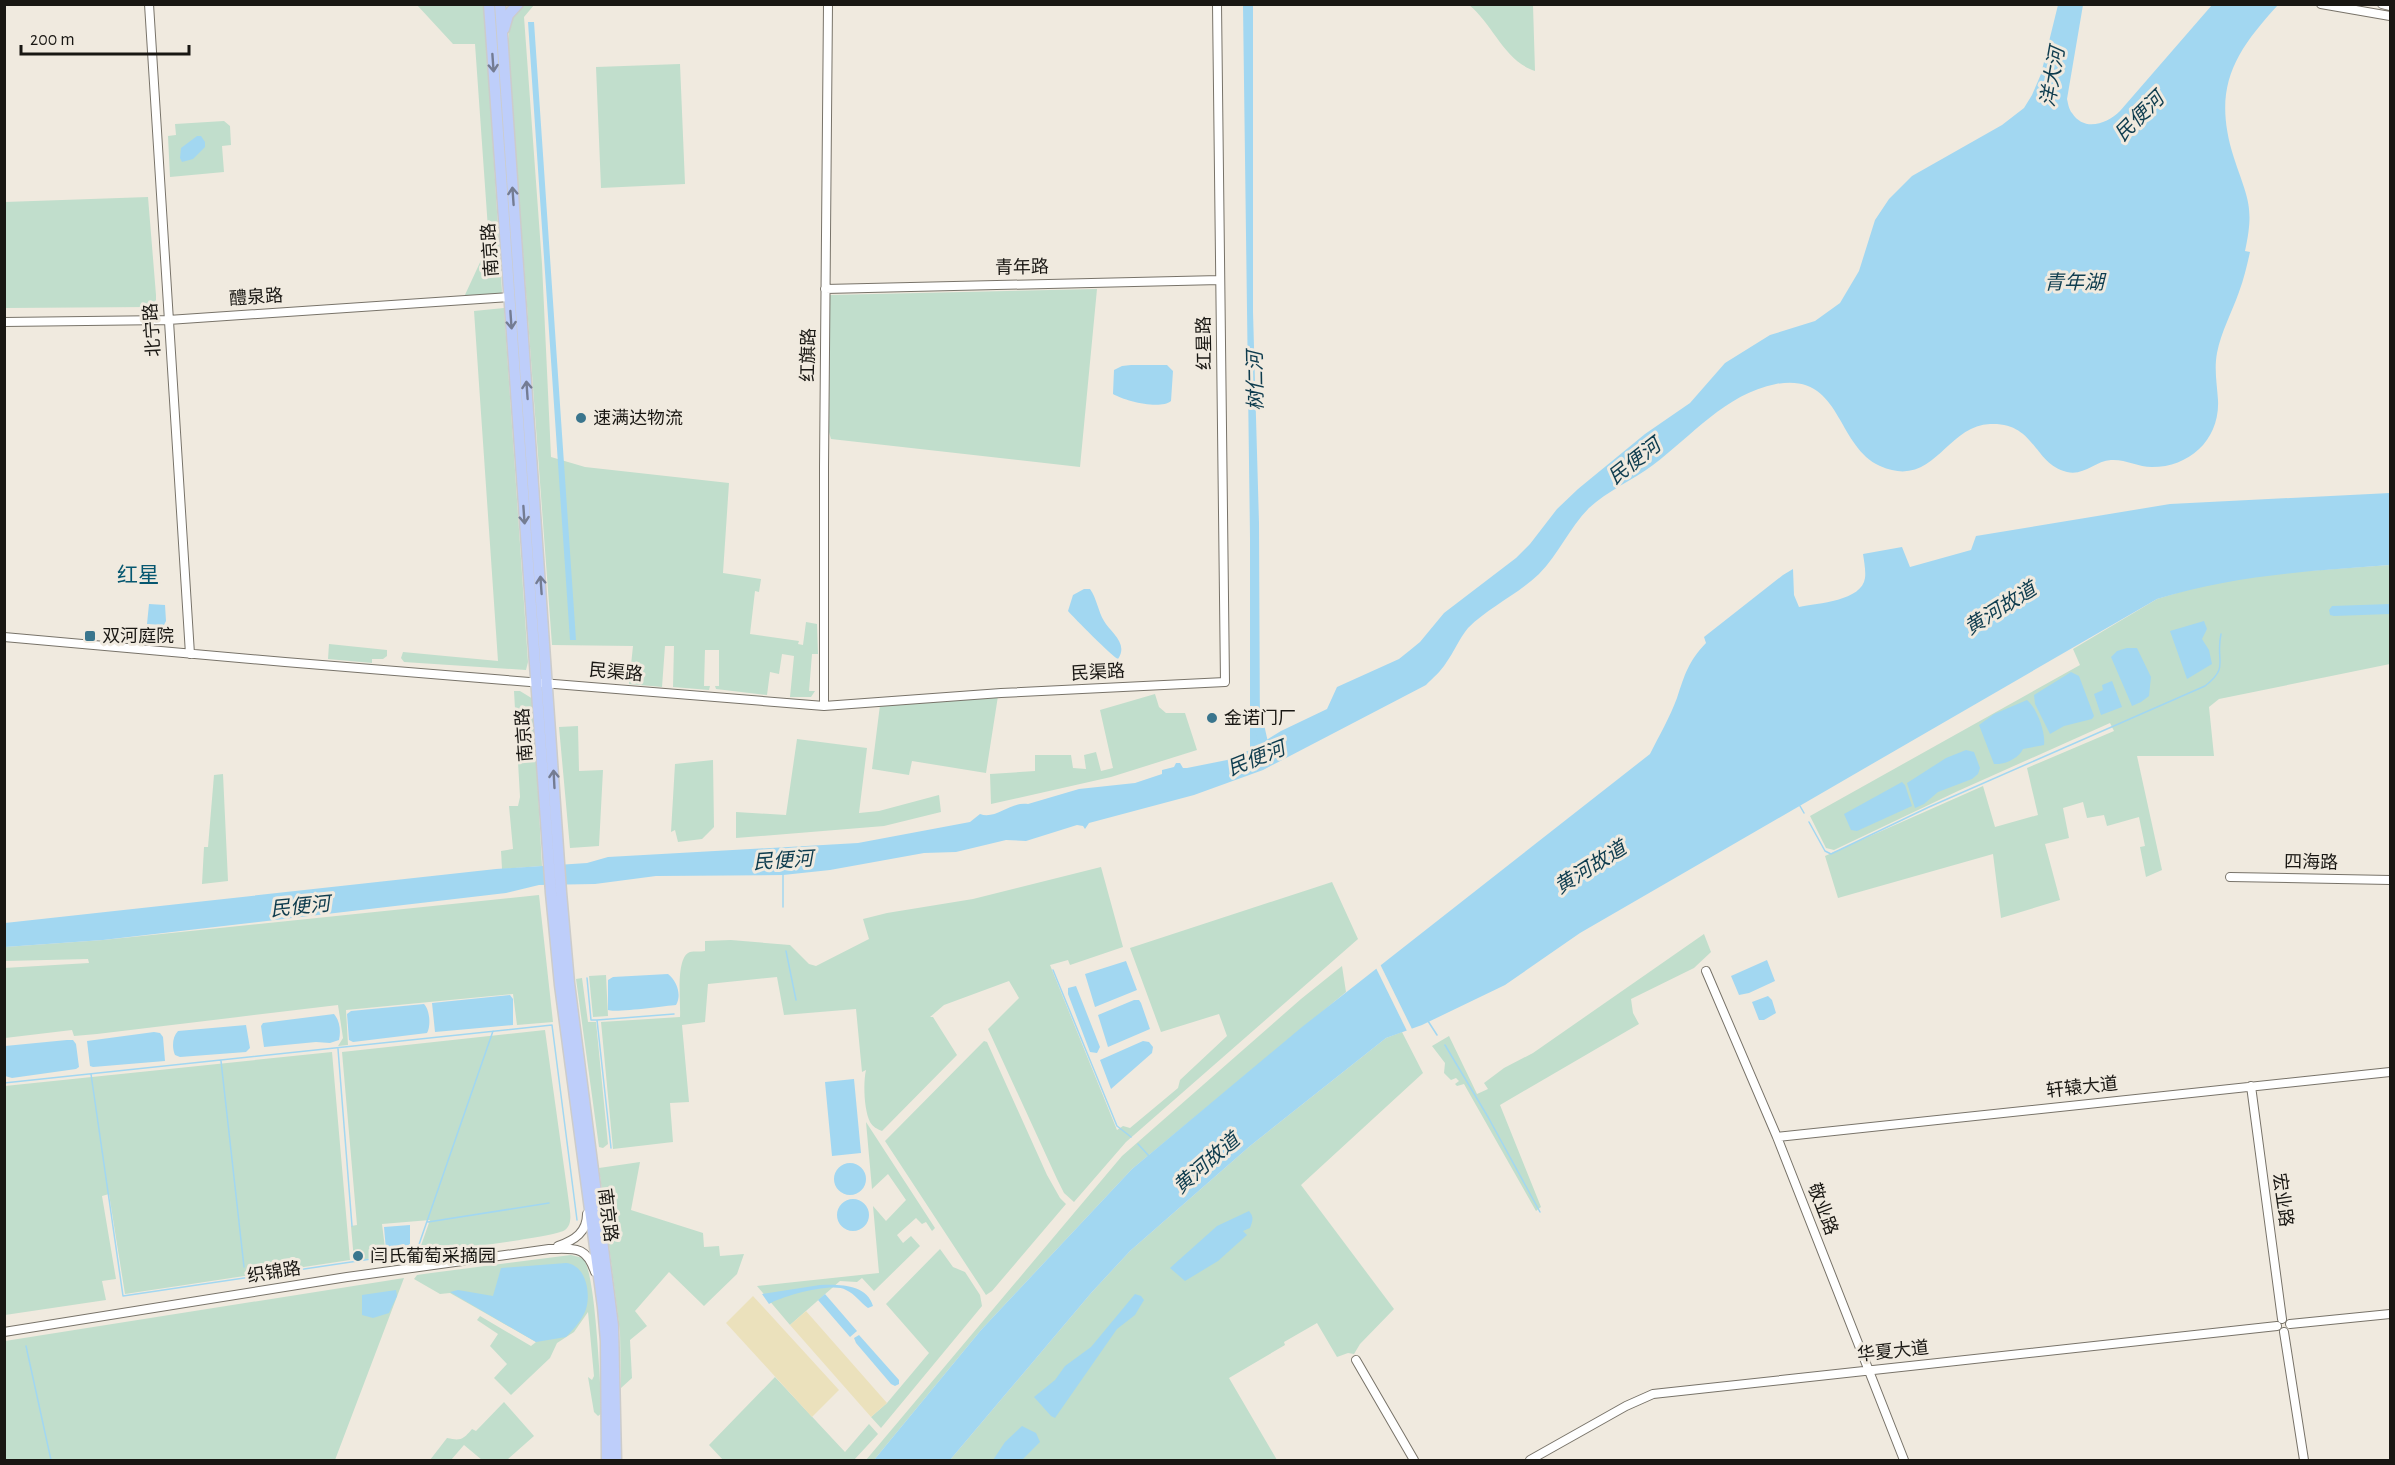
<svg xmlns="http://www.w3.org/2000/svg" width="2395" height="1465" viewBox="0 0 2395 1465" font-family="'Alegreya Sans','Noto Sans SC',sans-serif">
<rect width="100%" height="100%" fill="#f0eadf"/>
<!-- green -->
<path fill="#c1decc" d="M 484,4 L 502,291 L 501,294 L 464,297 L 489,243 L 475,44 L 453,44 L 417,5 Z
M 522,5 L 534,5 L 524,17 L 542,264 L 551,457 L 585,467 L 729,483 L 723,573 L 761,579 L 759,592 L 755,591 L 750,634 L 799,641 L 798,644 L 803,645 L 806,622 L 817,624 L 818,654 L 812,654 L 809,691 L 815,691 L 811,697 L 790,697 L 794,656 L 782,654 L 779,674 L 770,672 L 767,695 L 716,689 L 715,686 L 719,686 L 719,650 L 705,650 L 704,686 L 710,686 L 709,690 L 673,687 L 674,646 L 665,646 L 662,687 L 629,684 L 633,646 L 552,645 L 508,48 L 510,19 Z
M 1469,5 L 1533,5 L 1535,71 C 1504,61 1493,24 1469,5 Z
M 680,64 L 685,184 L 601,188 L 596,67 Z
M 224,121 L 230,126 L 231,145 L 222,146 L 224,172 L 170,177 L 168,136 L 176,135 L 175,124 Z
M 148,197 L 156,295 L 156,300 L 151,307 L 5,308 L 5,202 Z
M 1097,289 L 1080,467 L 831,439 L 829,432 L 830,295 Z
M 504,308 L 528,662 L 526,670 L 404,662 L 401,658 L 403,652 L 498,661 L 474,311 Z
M 2390,565 L 2390,664 L 2219,699 L 2209,707 L 2214,756 L 2137,756 L 2162,870 L 2146,877 L 2140,847 L 2145,846 L 2139,817 L 2107,826 L 2104,815 L 2087,818 L 2083,802 L 2063,808 L 2069,838 L 2045,844 L 2060,900 L 2001,918 L 1993,854 L 1838,898 L 1825,856 L 1983,786 L 1995,827 L 2038,815 L 2027,768 L 2114,731 L 2110,723 L 1958,791 L 1834,850 L 1826,848 L 1810,816 L 2080,665 L 2073,649 L 2157,599 L 2199,586 L 2267,574 Z
M 329,644 L 387,650 L 387,656 L 383,659 L 372,659 L 372,663 L 328,659 Z
M 514,691 L 520,691 L 533,699 L 542,866 L 502,869 L 501,851 L 513,849 L 509,806 L 518,806 L 520,797 Z
M 1155,694 L 1159,707 L 1166,713 L 1185,713 L 1197,750 L 1111,777 L 991,804 L 990,774 L 1035,771 L 1035,755 L 1071,755 L 1073,768 L 1086,769 L 1084,755 L 1096,752 L 1101,771 L 1113,768 L 1100,710 Z
M 998,696 L 986,773 L 912,761 L 909,775 L 872,769 L 880,705 Z
M 578,726 L 579,771 L 603,770 L 599,846 L 570,848 L 559,727 Z
M 797,739 L 867,748 L 859,813 L 879,811 L 939,795 L 941,812 L 884,826 L 736,838 L 736,812 L 786,815 Z
M 713,760 L 714,827 L 702,839 L 678,842 L 675,830 L 671,832 L 675,764 Z
M 223,774 L 228,881 L 202,884 L 204,847 L 208,847 L 214,775 Z
M 1101,867 L 1123,947 L 1070,965 L 1068,960 L 1050,965 L 1117,1130 L 1123,1126 L 1130,1128 L 1178,1088 L 1180,1080 L 1227,1036 L 1219,1014 L 1161,1032 L 1130,948 L 1332,882 L 1358,939 L 1126,1142 L 1074,1202 L 1064,1193 L 1057,1179 L 988,1029 L 1019,998 L 1009,981 L 944,1005 L 930,1017 L 933,1017 L 957,1055 L 882,1131 C 877,1129 873,1127 870,1122 C 864,1110 863,1083 866,1070 L 862,1072 L 856,1009 L 784,1015 L 777,977 L 708,984 L 705,1022 L 682,1025 L 689,1102 L 670,1103 L 673,1142 L 613,1149 L 601,1022 L 680,1017 C 681,1003 675,957 690,952 C 694,951 701,952 705,951 L 705,941 L 731,940 L 790,945 L 809,964 L 816,966 L 869,939 L 863,919 L 887,913 L 973,899 Z
M 539,895 L 553,1022 L 517,1025 L 513,994 L 346,1010 L 348,1045 L 338,1046 L 343,1038 L 338,1005 L 97,1034 L 74,1036 L 72,1030 L 5,1038 L 4,968 L 89,963 L 88,959 L 5,961 L 5,947 L 103,940 Z
M 1704,934 L 1711,952 L 1694,968 L 1631,999 L 1633,1013 L 1639,1024 L 1500,1105 L 1541,1207 L 1536,1211 L 1464,1084 L 1457,1086 L 1455,1084 L 1459,1081 L 1456,1078 L 1451,1080 L 1444,1073 L 1445,1063 L 1432,1046 L 1449,1036 L 1477,1094 L 1488,1089 L 1484,1083 L 1504,1068 L 1533,1053 Z
M 1342,966 L 1346,992 L 1132,1169 L 981,1330 L 874,1460 L 866,1460 L 1122,1156 L 1301,999 Z
M 606,975 L 608,1016 L 593,1017 L 589,976 Z
M 582,978 L 588,1022 L 596,1022 L 608,1144 L 603,1148 L 599,1147 L 576,979 Z
M 545,1030 L 569,1203 C 570,1212 573,1224 565,1230 C 557,1237 438,1251 418,1254 L 430,1220 L 382,1224 L 386,1256 L 354,1261 L 351,1226 L 357,1225 L 342,1052 Z
M 1402,1032 L 1423,1073 L 1301,1185 L 1394,1309 L 1360,1344 L 1354,1354 L 1348,1353 L 1337,1357 L 1317,1323 L 1284,1342 L 1285,1345 L 1229,1378 L 1277,1460 L 950,1460 L 1092,1292 L 1130,1251 L 1250,1146 L 1386,1038 Z
M 984,1041 L 987,1042 L 1047,1175 L 1060,1198 L 1066,1204 L 992,1291 L 986,1295 L 885,1141 Z
M 332,1052 L 350,1260 L 125,1294 L 109,1194 L 102,1196 L 116,1279 L 102,1281 L 106,1300 L 5,1315 L 5,1086 Z
M 866,1122 L 935,1228 L 932,1231 L 926,1222 L 922,1224 L 916,1218 L 897,1235 L 903,1243 L 911,1236 L 920,1246 L 874,1291 L 862,1278 L 857,1282 L 840,1281 L 790,1325 L 757,1286 L 879,1273 L 873,1206 L 886,1221 L 906,1200 L 888,1174 L 872,1189 Z
M 640,1162 L 631,1210 L 703,1233 L 704,1247 L 719,1246 L 720,1256 L 744,1254 L 737,1274 L 704,1306 L 669,1272 L 635,1311 L 647,1326 L 630,1340 L 632,1378 L 621,1388 L 620,1332 L 599,1168 Z
M 940,1249 L 953,1267 L 965,1272 L 980,1295 L 982,1306 L 881,1428 L 871,1417 L 887,1403 L 929,1353 L 886,1304 Z
M 571,1255 L 583,1258 C 596,1273 600,1387 602,1413 L 598,1416 L 594,1412 L 588,1377 L 592,1380 L 594,1376 L 588,1312 L 574,1332 L 557,1343 L 550,1358 L 511,1395 L 494,1378 L 507,1364 L 490,1346 L 498,1334 L 477,1320 L 480,1316 L 531,1346 L 536,1342 L 450,1293 L 440,1294 L 414,1279 L 417,1275 L 431,1273 Z
M 404,1278 L 335,1460 L 5,1460 L 5,1341 Z
M 775,1377 L 845,1452 L 869,1424 L 878,1434 L 854,1460 L 723,1460 L 709,1445 Z
M 504,1402 L 534,1436 L 507,1460 L 482,1460 L 464,1445 L 451,1460 L 430,1460 L 447,1438 C 460,1441 463,1440 472,1429 L 476,1431 Z"/>
<!-- sand -->
<path fill="#ebe1bc" d="M 753,1296 L 839,1390 L 812,1417 L 726,1323 Z
M 806,1311 L 887,1403 L 871,1417 L 790,1325 Z"/>
<!-- water -->
<path fill="#a2d7f1" d="M 1243,5 L 1253,5 L 1253,312 L 1259,523 L 1260,744 L 1281,731 L 1327,709 L 1337,687 L 1399,659 L 1409,651 L 1420,642 L 1444,613 L 1516,558 L 1530,544 L 1557,509 L 1578,489 L 1645,434 L 1690,403 L 1725,363 L 1770,335 L 1815,321 L 1840,303 L 1859,271 L 1875,220 L 1889,199 L 1912,176 L 2002,125 L 2024,108 L 2032,95 L 2041,74 L 2058,5 L 2083,5 L 2067,99 C 2068,103 2069,110 2072,113 C 2084,132 2107,124 2120,111 L 2212,5 L 2278,5 C 2233,54 2212,89 2234,158 C 2247,198 2255,206 2245,251 L 2250,252 C 2247,265 2244,279 2239,292 C 2232,312 2221,332 2217,353 C 2214,369 2217,384 2218,400 C 2220,439 2190,467 2152,467 C 2138,467 2125,459 2111,460 C 2095,461 2084,476 2067,472 C 2033,464 2036,422 1990,424 C 1945,426 1934,490 1880,466 C 1835,445 1842,372 1776,384 C 1725,394 1692,436 1653,465 C 1633,480 1607,491 1589,508 C 1569,528 1559,554 1539,574 C 1517,595 1489,607 1468,628 C 1459,639 1454,652 1446,663 C 1441,671 1433,678 1426,685 L 1263,770 L 1194,795 L 1089,823 L 1085,829 L 1083,826 L 1077,825 L 1026,841 L 1006,840 L 956,852 L 924,853 L 830,870 L 783,875 L 656,876 L 595,884 L 539,885 L 506,893 L 103,940 L 5,947 L 5,923 L 496,869 L 587,863 L 608,857 L 858,843 L 970,822 L 980,814 C 996,820 1011,801 1028,804 L 1079,789 L 1135,783 L 1162,774 L 1162,770 L 1174,767 L 1176,763 L 1180,763 L 1183,768 L 1187,768 L 1227,760 L 1250,750 L 1250,538 Z
M 528,22 L 534,22 L 576,640 L 570,640 Z
M 197,136 L 201,136 L 205,142 L 205,147 L 193,159 L 182,162 L 180,158 L 181,148 Z
M 1131,365 L 1167,365 L 1173,371 L 1171,401 C 1160,410 1125,401 1113,394 L 1114,370 L 1122,366 Z
M 2390,493 L 2390,565 C 2310,571 2235,575 2157,599 L 1580,933 L 1505,985 L 1422,1025 L 1386,1038 L 1250,1146 L 1130,1251 L 1092,1292 L 950,1460 L 874,1460 L 981,1330 L 1132,1169 L 1302,1027 L 1650,754 C 1659,736 1670,717 1677,698 C 1685,674 1688,662 1706,643 L 1704,637 L 1783,575 L 1793,569 L 1794,595 L 1799,607 C 1818,603 1862,601 1865,578 C 1866,571 1864,561 1863,554 L 1902,547 L 1910,567 L 1971,550 L 1976,536 L 2170,504 Z
M 1084,589 L 1090,589 C 1097,599 1098,611 1104,621 C 1110,632 1129,643 1118,659 C 1113,657 1074,618 1068,611 L 1073,595 Z
M 149,604 L 165,605 L 166,621 L 164,625 L 147,624 Z
M 2390,604 L 2390,614 L 2334,616 L 2330,615 L 2329,610 L 2332,606 Z
M 2204,621 L 2207,629 L 2202,639 L 2209,650 L 2212,664 L 2187,679 L 2170,631 Z
M 2127,648 L 2137,648 L 2151,677 L 2149,696 L 2141,702 L 2132,706 L 2111,657 L 2117,651 Z
M 2071,672 L 2079,676 L 2094,716 L 2092,719 L 2064,726 L 2050,734 L 2035,704 L 2034,695 Z
M 2112,681 L 2122,707 L 2101,715 L 2094,694 L 2103,690 L 2102,685 Z
M 2027,700 C 2037,708 2046,733 2044,745 L 2023,749 C 2019,758 2005,765 1994,764 L 1979,725 L 1994,714 Z
M 1966,750 L 1974,752 L 1980,768 L 1978,774 L 1972,779 L 1938,792 L 1924,804 L 1915,808 L 1907,783 L 1946,758 Z
M 1902,782 L 1905,785 L 1912,806 L 1857,831 L 1851,830 L 1844,814 Z
M 1767,960 L 1775,981 L 1749,993 L 1739,995 L 1731,976 Z
M 1126,961 L 1137,990 L 1095,1007 L 1085,974 Z
M 668,974 C 677,981 682,995 676,1005 C 664,1006 615,1013 608,1010 L 608,980 L 613,977 Z
M 1076,986 L 1100,1047 L 1097,1053 L 1090,1052 L 1068,994 L 1068,988 Z
M 510,995 L 513,999 L 513,1025 L 435,1032 L 432,1003 Z
M 1768,996 L 1772,1000 L 1776,1013 L 1764,1020 L 1759,1020 L 1752,1002 Z
M 1134,1000 L 1139,1000 L 1141,1003 L 1150,1029 L 1108,1047 L 1098,1015 Z
M 424,1004 C 430,1010 431,1026 427,1033 L 353,1042 L 349,1040 L 347,1014 L 351,1011 Z
M 334,1014 C 340,1021 341,1031 339,1040 L 330,1043 L 316,1042 L 264,1047 L 261,1026 L 263,1023 Z
M 246,1025 L 250,1048 L 246,1052 L 180,1057 L 175,1055 C 172,1048 172,1037 178,1031 Z
M 154,1032 L 160,1033 L 163,1037 L 165,1061 L 93,1067 L 90,1066 L 87,1041 Z
M 67,1040 L 73,1040 L 76,1044 L 79,1067 L 76,1069 L 12,1078 L 5,1076 L 5,1046 Z
M 1143,1041 L 1149,1042 L 1153,1047 L 1152,1053 L 1111,1089 L 1100,1060 Z
M 854,1079 L 861,1153 L 832,1156 L 825,1082 Z
M834 1179a16 16 0 1 1 32 0a16 16 0 1 1-32 0Z
M837 1215a16 16 0 1 1 32 0a16 16 0 1 1-32 0Z
M 1249,1211 C 1254,1217 1253,1220 1250,1228 L 1243,1231 L 1247,1235 L 1218,1261 L 1185,1281 L 1170,1268 L 1217,1226 Z
M 410,1225 L 410,1254 L 389,1257 L 386,1250 L 384,1227 Z
M 566,1263 C 586,1265 591,1293 586,1309 C 583,1319 573,1330 566,1337 L 536,1342 L 450,1292 L 458,1290 L 493,1296 L 501,1268 Z
M 820,1285 C 838,1284 867,1284 873,1306 L 868,1308 C 861,1303 855,1294 846,1290 C 832,1282 783,1296 769,1304 L 762,1294 Z
M 396,1290 L 397,1296 L 389,1313 L 373,1318 L 362,1315 L 362,1295 Z
M 825,1294 L 857,1331 L 850,1337 L 818,1300 Z
M 1135,1294 L 1141,1296 L 1144,1300 L 1135,1315 L 1117,1329 L 1055,1418 L 1051,1416 L 1034,1397 L 1055,1380 L 1065,1366 L 1091,1347 Z
M 859,1335 L 899,1380 L 899,1384 L 895,1386 L 891,1384 L 856,1343 L 854,1338 Z
M 1022,1426 L 1036,1433 L 1040,1442 L 1022,1460 L 993,1460 L 1005,1442 Z"/>
<!-- pier -->
<path fill="#f0eadf" d="M 1379,962 L 1413,1031 L 1408,1033 L 1375,966 Z"/>
<g fill="none" stroke-linecap="round" stroke-linejoin="round">
<!-- stream -->
<path stroke="#a2d7f1" stroke-width="1.5" d="M 1800,806 L 1804,813
M 1809,822 L 1825,851 L 1831,854 L 1929,807 L 2205,686 C 2230,667 2215,661 2221,634
M 783,874 L 783,907
M 786,951 L 796,1000
M 1053,970 L 1117,1126 L 1131,1137
M 587,978 L 591,1020 L 597,1020 L 611,1148
M 597,1020 L 674,1014
M 1428,1021 L 1437,1035
M 1445,1045 L 1488,1117 L 1540,1212
M 338,1049 L 352,1226
M 221,1061 L 244,1267
M 91,1074 L 123,1296 L 398,1255
M 4,1083 L 552,1025 L 577,1220
M 1138,1144 L 1149,1156
M 428,1222 L 549,1203
M 403,1255 L 416,1253 L 493,1031
M 26,1346 L 51,1460"/>
<!-- river -->
<path stroke="#a2d7f1" stroke-width="10" d="M 1259,713 L 1259,725 L 1266,756"/>
<defs>
<path id="minor" d="M 149,4 L 190,654
M 2321,4 L 2390,16
M 2382,4 L 2390,6
M 825,289 L 1220,280
M 4,322 L 168,320 L 510,297
M 4,637 L 285,662 L 824,706 L 1001,693 L 1225,682 L 1217,4
M 824,706 L 824,467 L 828,4
M 2230,877 L 2390,880
M 1706,971 L 1777,1137 L 1904,1460
M 2251,1086 L 2282,1319
M 1777,1137 L 2390,1072
M 558,1246 C 575,1240 587,1232 587,1214
M 2290,1324 L 2390,1314
M 4,1332 L 347,1277 L 549,1249 C 575,1249 586,1245 595,1272
M 2284,1332 L 2304,1460
M 1356,1360 L 1414,1460
M 1530,1460 L 1626,1406 L 1653,1394 L 2277,1326"/>
<path id="major" d="M 489,4 L 551,893 L 560,985 L 603,1307 L 606,1341 L 607,1460
M 500,4 L 561,892 L 569,983 L 613,1326 L 616,1460
M 504,29 L 508,15 L 518,4"/>
</defs>
<!-- minor casing -->
<use href="#minor" stroke="#787369" stroke-width="10"/>
<!-- major casing -->
<use href="#major" stroke="#cccccb" stroke-width="13"/>
<!-- minor -->
<use href="#minor" stroke="#fff" stroke-width="8"/>
<!-- major -->
<use href="#major" stroke="#becefa" stroke-width="10"/>
</g>
<!-- one-way arrows -->
<defs><path id="oneway-shaft" d="M-6 0H5M1.5-3L5.5 0L1.5 3" fill="none" stroke-width="1.6" stroke-linecap="round" stroke-linejoin="round" transform="scale(1.5)"/></defs>
<g stroke="#747c92">
<use href="#oneway-shaft" transform="translate(493 63) rotate(86)"/>
<use href="#oneway-shaft" transform="translate(513 196) rotate(-94)"/>
<use href="#oneway-shaft" transform="translate(511 320) rotate(86)"/>
<use href="#oneway-shaft" transform="translate(527 390) rotate(-94)"/>
<use href="#oneway-shaft" transform="translate(524 515) rotate(86)"/>
<use href="#oneway-shaft" transform="translate(541 585) rotate(-94)"/>
<use href="#oneway-shaft" transform="translate(554 779) rotate(-93)"/>
</g>
<!-- markers -->
<g fill="#3a758d" stroke="#f0eadf" stroke-width="2">
<circle cx="581" cy="418" r="6"/>
<rect x="84" y="630" width="12" height="12" rx="3"/>
<circle cx="1212" cy="718" r="6"/>
<circle cx="358" cy="1256" r="6"/>
</g>
<g text-anchor="middle" stroke-width="6" stroke-linejoin="round" paint-order="stroke">
<!-- street labels -->
<g font-size="18" fill="#191713" stroke="#f0eadf">
<text transform="translate(490 250) rotate(-94)" y="6">南京路</text>
<text transform="translate(1022 267) rotate(-1)" y="6">青年路</text>
<text transform="translate(256 297) rotate(-4)" y="6">醴泉路</text>
<text transform="translate(152 330) rotate(-94)" y="6">北宁路</text>
<text transform="translate(1204 343) rotate(-91)" y="6">红星路</text>
<text transform="translate(808 355) rotate(-89)" y="6">红旗路</text>
<text transform="translate(616 672) rotate(5)" y="6">民渠路</text>
<text transform="translate(1098 672) rotate(-3)" y="6">民渠路</text>
<text transform="translate(524 735) rotate(-94)" y="6">南京路</text>
<text transform="translate(2311 862) rotate(1)" y="6">四海路</text>
<text transform="translate(2082 1087) rotate(-6)" y="6">轩辕大道</text>
<text transform="translate(2283 1200) rotate(82)" y="6">宏业路</text>
<text transform="translate(1823 1209) rotate(69)" y="6">敬业路</text>
<text transform="translate(608 1215) rotate(83)" y="6">南京路</text>
<text transform="translate(274 1272) rotate(-9)" y="6">织锦路</text>
<text transform="translate(1893 1351) rotate(-6)" y="6">华夏大道</text>
</g>
<!-- poi labels -->
<g font-size="18" fill="#191713" stroke="#f0eadf" text-anchor="start">
<text x="593" y="424">速满达物流</text>
<text x="102" y="642">双河庭院</text>
<text x="1224" y="724">金诺门厂</text>
<text x="370" y="1262">闫氏葡萄采摘园</text>
</g>
<!-- water labels -->
<g font-size="20" font-style="italic" fill="#0e3c4e" stroke="#f0eadf">
<text transform="translate(2052 77) rotate(-80)" y="7">洋大河</text>
<text transform="translate(2139 116) rotate(-45)" y="7">民便河</text>
<text x="2074" y="289">青年湖</text>
<text transform="translate(1255 381) rotate(-91)" y="7">树仁河</text>
<text transform="translate(1634 461) rotate(-38)" y="7">民便河</text>
<text transform="translate(2000 608) rotate(-32)" y="7">黄河故道</text>
<text transform="translate(1256 758) rotate(-22)" y="7">民便河</text>
<text transform="translate(783 860) rotate(-4)" y="7">民便河</text>
<text transform="translate(1590 867) rotate(-32)" y="7">黄河故道</text>
<text transform="translate(300 906) rotate(-6)" y="7">民便河</text>
<text transform="translate(1206 1163) rotate(-41)" y="7">黄河故道</text>
</g>
<!-- quarter labels -->
<g font-size="21" fill="#065770" stroke="#f0eadf">
<text x="138" y="582">红星</text>
</g>
</g>
<!-- border -->
<rect width="2395" height="1465" fill="none" stroke="#191713" stroke-width="12"/>
<!-- scale -->
<path d="M21 45v9h168v-9" fill="none" stroke="#191713" stroke-width="3"/>
<text x="30" y="45" font-size="18" fill="#191713" stroke="#f0eadf" stroke-width="4.5" paint-order="stroke">200 m</text>
</svg>
